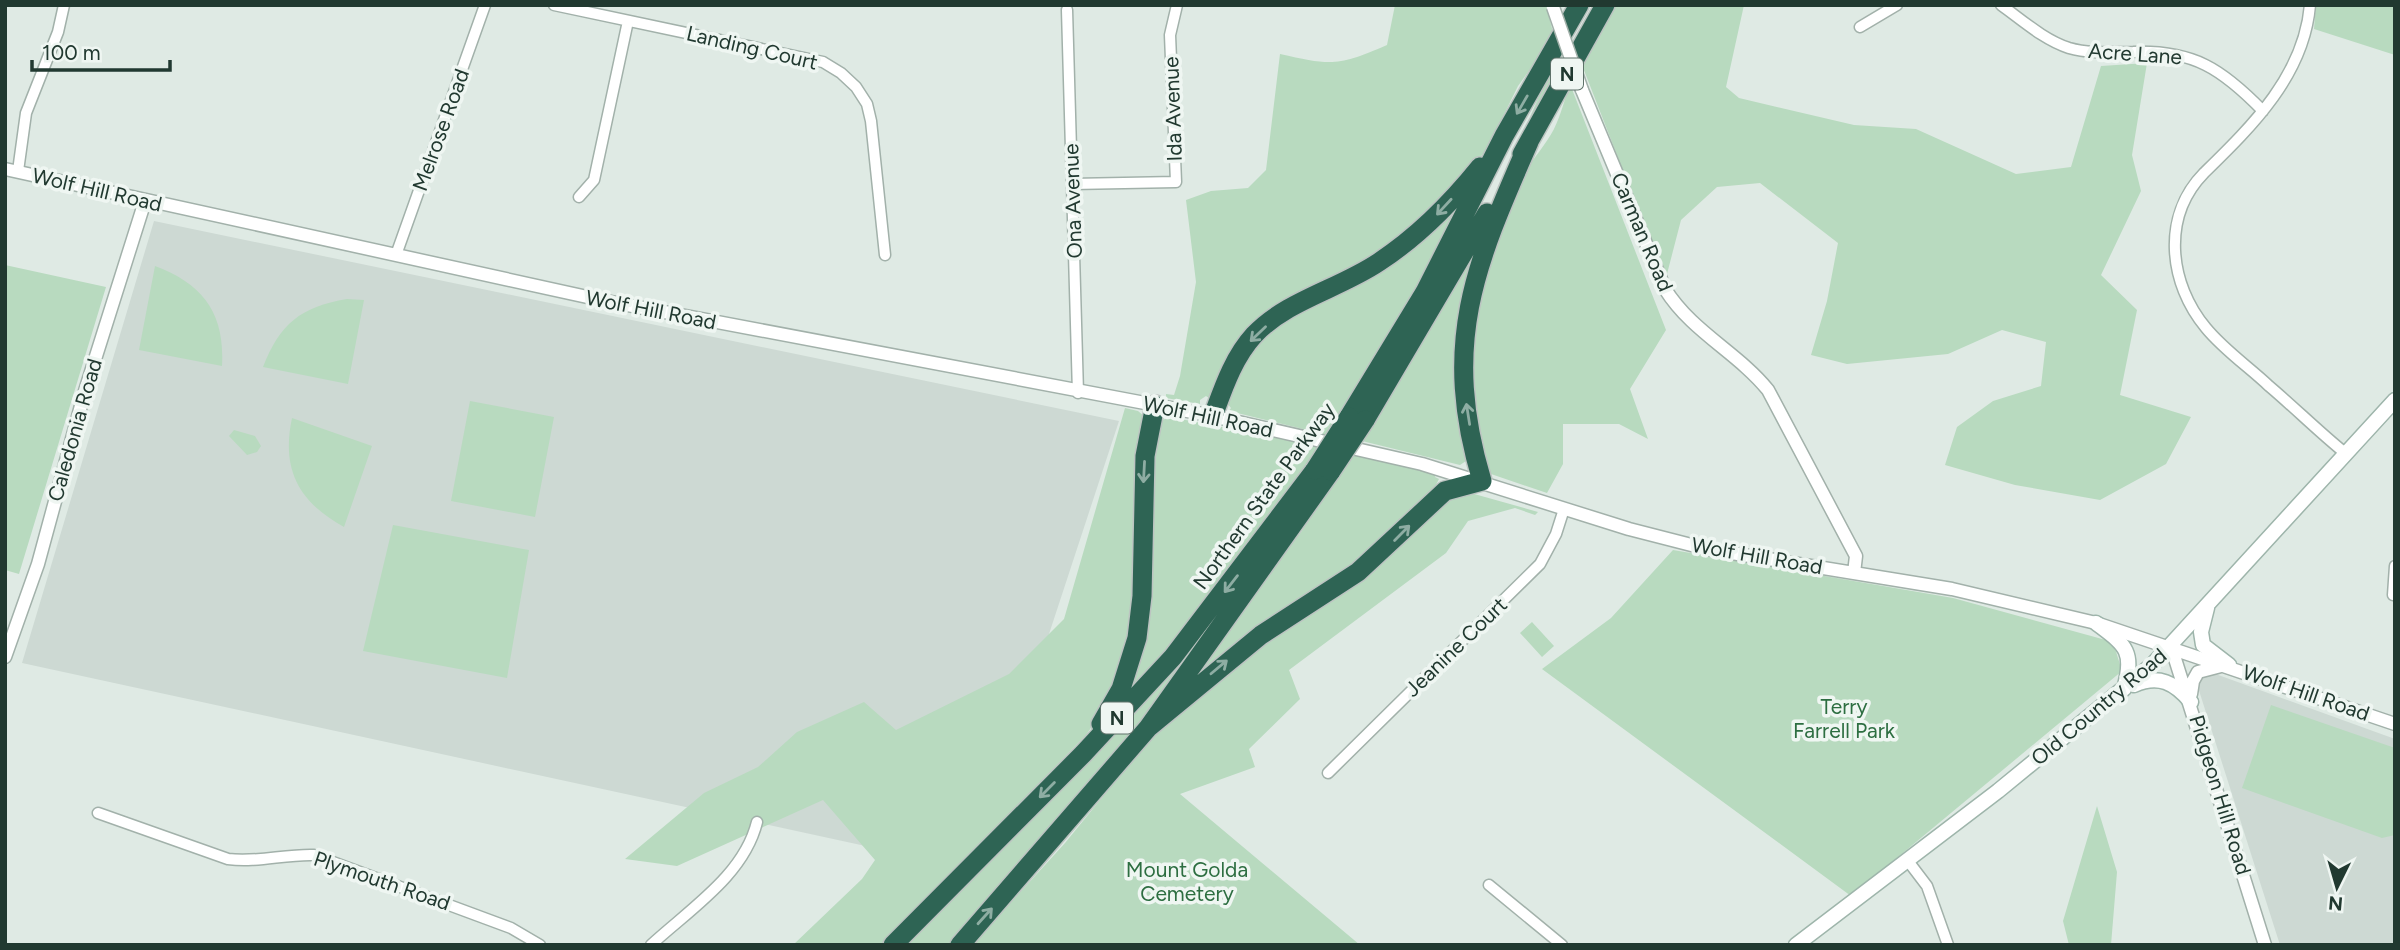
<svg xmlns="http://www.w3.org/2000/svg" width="2400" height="950" viewBox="0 0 2400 950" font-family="Figtree,sans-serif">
<rect width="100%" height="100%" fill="#dfeae4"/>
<!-- built -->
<path fill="#cdd9d3" d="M 154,221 L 1119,421 L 1002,777 L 939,862 L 22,663 Z
M 2210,672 L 2395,739 L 2395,945 L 2280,945 L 2195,678 Z"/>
<!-- green -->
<path fill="#b8dabf" d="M 1395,5 L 1546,5 L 1554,36 L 1518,86 L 1487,149 L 1464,177 L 1381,254 L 1273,311 L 1210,399 L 1206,396 L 1200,400 L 1200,404 L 1166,398 L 1166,394 L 1174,395 L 1180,376 L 1196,282 L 1186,200 L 1211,191 L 1248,188 L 1266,170 L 1280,54 C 1333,66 1338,66 1387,45 Z
M 1613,5 L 1744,5 L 1726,87 L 1739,98 L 1854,125 L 1916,129 L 2016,174 L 2071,167 L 2101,66 L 2147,63 L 2132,155 L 2141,191 L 2101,275 L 2137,310 L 2120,395 L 2191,417 L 2166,464 L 2100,500 L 2015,485 L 1945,465 L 1957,427 L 1993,401 L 2041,386 L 2046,342 L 2002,330 L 1948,354 L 1847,364 L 1811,355 L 1827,301 L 1838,243 L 1760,183 L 1717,187 L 1681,220 L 1667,274 L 1652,245 L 1580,60 Z
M 2316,5 L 2395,5 L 2395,55 L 2314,29 Z
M 1559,50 L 1564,66 L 1530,117 Z
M 1570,84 L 1666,330 L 1630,389 L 1648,439 L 1619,424 L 1563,424 L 1563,464 L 1547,493 L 1491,474 L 1484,467 C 1462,355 1464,279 1521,178 C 1531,161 1545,146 1554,129 C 1561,115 1565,98 1570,84 Z
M 1467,192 L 1389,343 L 1328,435 L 1229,411 L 1231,408 L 1226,402 L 1231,381 L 1269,329 Z
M 1472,256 L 1476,258 L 1469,464 L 1466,461 L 1460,465 L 1362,441 Z
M 5,265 L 106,287 L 19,574 L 5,570 Z
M 155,266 C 203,284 225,313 222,366 L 139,350 Z
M 347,299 L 364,300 L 348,384 L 263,367 C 280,324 300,307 347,299 Z
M 470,401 L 554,417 L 535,517 L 451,501 Z
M 1125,408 L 1138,411 L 1145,417 L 1135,629 L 1102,712 L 1086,735 L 881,945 L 793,945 L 862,879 L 875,860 L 823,800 L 677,866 L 625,859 L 704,793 L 758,767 L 797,732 L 864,702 L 896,730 L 1009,674 L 1064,619 Z
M 1170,417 L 1321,446 L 1224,586 L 1116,713 C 1152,621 1130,515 1160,421 Z
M 292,418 L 372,446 L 344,527 C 299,502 281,470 292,418 Z
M 234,430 L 255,436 L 261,446 L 257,452 L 247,455 L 229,436 Z
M 1356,450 L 1436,474 L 1435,477 L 1439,479 C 1409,547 1260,636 1196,681 L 1199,668 L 1295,535 L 1299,535 Z
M 1460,490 L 1538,512 L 1535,515 L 1515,508 L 1468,521 L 1446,553 L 1289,670 L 1300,699 L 1249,749 L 1255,767 L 1180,794 L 1360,945 L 972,945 L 1065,843 L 1167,718 Z
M 393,525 L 529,550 L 507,678 L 363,651 Z
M 1673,550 L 1953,598 L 2113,642 L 2122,671 L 1851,896 L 1542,669 L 1611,618 Z
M 1246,578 L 1182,672 L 953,945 L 908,945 L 1079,770 Z
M 1532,622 L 1554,646 L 1542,657 L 1520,633 Z
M 2271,705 L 2395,748 L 2395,835 L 2382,838 L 2242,788 Z
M 2097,806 L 2117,872 L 2111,945 L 2069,945 L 2063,921 Z"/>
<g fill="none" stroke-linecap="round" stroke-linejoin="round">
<defs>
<path id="minor" d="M 554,5 L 823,62 L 841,73 L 856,87 L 867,104 L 871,121 L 885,255
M 2001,5 C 2022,20 2044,40 2069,48 C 2090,54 2111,52 2133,52 C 2194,50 2222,69 2263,111
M 2310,5 C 2304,76 2251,127 2204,173 C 2161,217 2169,284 2206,328 C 2224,350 2249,367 2269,386 C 2295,408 2319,432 2345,453
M 1067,10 L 1078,393
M 1860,27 L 1897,5
M 18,171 L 26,113 L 58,32 L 64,5
M 1072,184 L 1176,182 L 1170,35 L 1177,5
M 579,197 L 594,180 L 628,21
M 396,255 L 485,5
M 2393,595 L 2395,566
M 1328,773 L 1540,564 L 1556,534 L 1564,509
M 98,813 L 228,859 C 257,863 284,854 314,855 L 511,928 L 540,945
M 1908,861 L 1927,886 L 1948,945
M 1489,885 L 1562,945
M 651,945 C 690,909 744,875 757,822"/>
<path id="tertiary" d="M 1582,90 L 1665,289 C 1692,332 1737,352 1768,390 L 1856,556 L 1854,573
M 5,169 L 601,300 L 1203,414 L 1422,464 L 1629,529 L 1707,549 L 1952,589 L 2096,623 L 2395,724
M 2171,646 L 2265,945
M 5,657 L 38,564 L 85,391 L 145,201
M 2191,694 L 2193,681 L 2198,672 L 2221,666"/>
<path id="secondary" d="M 2207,608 L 2201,632 L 2203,645 L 2229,665
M 2096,623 C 2125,645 2135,650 2124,689
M 2134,685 C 2159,674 2175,683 2191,702
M 1796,945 L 1998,791 L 2153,664 L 2395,400"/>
<path id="motorway" d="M 1522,154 L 1605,5
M 1213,416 C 1223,389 1233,358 1254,335 C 1287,300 1339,289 1379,262 C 1417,237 1451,203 1480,167
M 1349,417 L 1425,292 L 1504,136 L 1579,5
M 1365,420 L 1487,213
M 1101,724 L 1121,689 L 1137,638 L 1142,596 L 1145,456 L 1155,405
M 1148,728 L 1261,635 L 1358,572 L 1445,491 L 1482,481 C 1441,344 1474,267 1529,142
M 893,945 L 1083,754 L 1173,657 L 1315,470
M 960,945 L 1148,728 L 1331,471"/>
</defs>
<!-- minor casing -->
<use href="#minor" stroke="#a2b1aa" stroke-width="13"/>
<!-- tertiary casing -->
<use href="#tertiary" stroke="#a2b1aa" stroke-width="15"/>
<!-- secondary casing -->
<use href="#secondary" stroke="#9eb5ab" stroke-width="17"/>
<!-- motorway casing -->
<use href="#motorway" stroke="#bcc4c1" stroke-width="22"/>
<!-- minor -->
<use href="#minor" stroke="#fff" stroke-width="10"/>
<!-- tertiary -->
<use href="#tertiary" stroke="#fff" stroke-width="12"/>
<!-- secondary -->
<use href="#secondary" stroke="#fff" stroke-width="14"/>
<!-- motorway -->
<use href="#motorway" stroke="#2e6454" stroke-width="19"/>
<defs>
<path id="tertiary-bridge" d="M 1553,7 L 1582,90"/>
<path id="motorway-bridge" d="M 1315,470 L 1349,417
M 1331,471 L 1365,420"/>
</defs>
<!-- tertiary-bridge casing -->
<use href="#tertiary-bridge" stroke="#a2b1aa" stroke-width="15" stroke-linecap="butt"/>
<!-- motorway-bridge casing -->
<use href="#motorway-bridge" stroke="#bcc4c1" stroke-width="22" stroke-linecap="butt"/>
<!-- tertiary-bridge -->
<use href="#tertiary-bridge" stroke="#fff" stroke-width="12"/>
<!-- motorway-bridge -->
<use href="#motorway-bridge" stroke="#2e6454" stroke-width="19"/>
</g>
<!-- one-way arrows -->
<defs><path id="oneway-shaft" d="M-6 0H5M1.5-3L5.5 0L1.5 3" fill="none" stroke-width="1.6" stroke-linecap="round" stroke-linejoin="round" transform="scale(1.75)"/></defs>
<g stroke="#8eada3">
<use href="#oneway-shaft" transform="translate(1522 105) rotate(120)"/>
<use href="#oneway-shaft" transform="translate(1444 207) rotate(133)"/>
<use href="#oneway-shaft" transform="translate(1258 334) rotate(136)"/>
<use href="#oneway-shaft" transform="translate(1468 414) rotate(-99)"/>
<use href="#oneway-shaft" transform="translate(1144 472) rotate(93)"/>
<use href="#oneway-shaft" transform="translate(1402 533) rotate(-45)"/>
<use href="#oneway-shaft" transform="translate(1231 584) rotate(128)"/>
<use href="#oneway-shaft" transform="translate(1219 667) rotate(-40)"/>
<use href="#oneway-shaft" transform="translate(1047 790) rotate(135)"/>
<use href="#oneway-shaft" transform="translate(985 916) rotate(-48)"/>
</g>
<g text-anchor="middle" stroke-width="7" stroke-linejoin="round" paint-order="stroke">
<!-- shield labels -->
<g fill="#eff6f2" stroke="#5f726a" stroke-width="2">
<rect x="1551" y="58.5" width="32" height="31" rx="5"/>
<rect x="1101" y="702.5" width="32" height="31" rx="5"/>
</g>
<g font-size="19" font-weight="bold" fill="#213930">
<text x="1567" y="81">N</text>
<text x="1117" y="725">N</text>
</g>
<!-- street labels -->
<g font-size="21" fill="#213930" stroke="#eff6f2">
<text transform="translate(752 48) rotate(13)" y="7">Landing Court</text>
<text transform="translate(2135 54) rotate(4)" y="7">Acre Lane</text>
<text transform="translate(1173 109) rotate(-92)" y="7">Ida Avenue</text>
<text transform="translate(441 130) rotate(-70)" y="7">Melrose Road</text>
<text transform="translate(97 190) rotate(13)" y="7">Wolf Hill Road</text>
<text transform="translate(1073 201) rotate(-92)" y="7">Ona Avenue</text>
<text transform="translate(1642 232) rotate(67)" y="7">Carman Road</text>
<text transform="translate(651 310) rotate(11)" y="7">Wolf Hill Road</text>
<text transform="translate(1208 417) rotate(12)" y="7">Wolf Hill Road</text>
<text transform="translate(75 430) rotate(-74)" y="7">Caledonia Road</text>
<text transform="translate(1264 496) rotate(-54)" y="7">Northern State Parkway</text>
<text transform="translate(1757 556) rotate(10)" y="7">Wolf Hill Road</text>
<text transform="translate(1456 647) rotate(-44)" y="7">Jeanine Court</text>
<text transform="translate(2306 693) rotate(19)" y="7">Wolf Hill Road</text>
<text transform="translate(2099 707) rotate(-40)" y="7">Old Country Road</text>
<text transform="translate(2220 795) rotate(73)" y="7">Pidgeon Hill Road</text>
<text transform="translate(382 881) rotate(19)" y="7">Plymouth Road</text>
</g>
<!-- park labels -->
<g font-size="21" fill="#2d6e41" stroke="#eff6f2">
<text x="1844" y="714">Terry<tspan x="1844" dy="24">Farrell Park</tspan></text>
<text x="1187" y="877">Mount Golda<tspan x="1187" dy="24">Cemetery</tspan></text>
</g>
</g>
<!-- border -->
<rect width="2400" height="950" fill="none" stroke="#213930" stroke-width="14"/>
<!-- north arrow -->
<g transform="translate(2337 887) rotate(185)" stroke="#eff6f2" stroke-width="5" paint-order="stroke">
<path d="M0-5L12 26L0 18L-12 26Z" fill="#213930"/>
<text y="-10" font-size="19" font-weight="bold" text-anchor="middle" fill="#213930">N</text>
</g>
<!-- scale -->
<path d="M32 60v10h138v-10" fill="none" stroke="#213930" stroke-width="3.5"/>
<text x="42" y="60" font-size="21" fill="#213930" stroke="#eff6f2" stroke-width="5" paint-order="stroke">100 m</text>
</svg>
